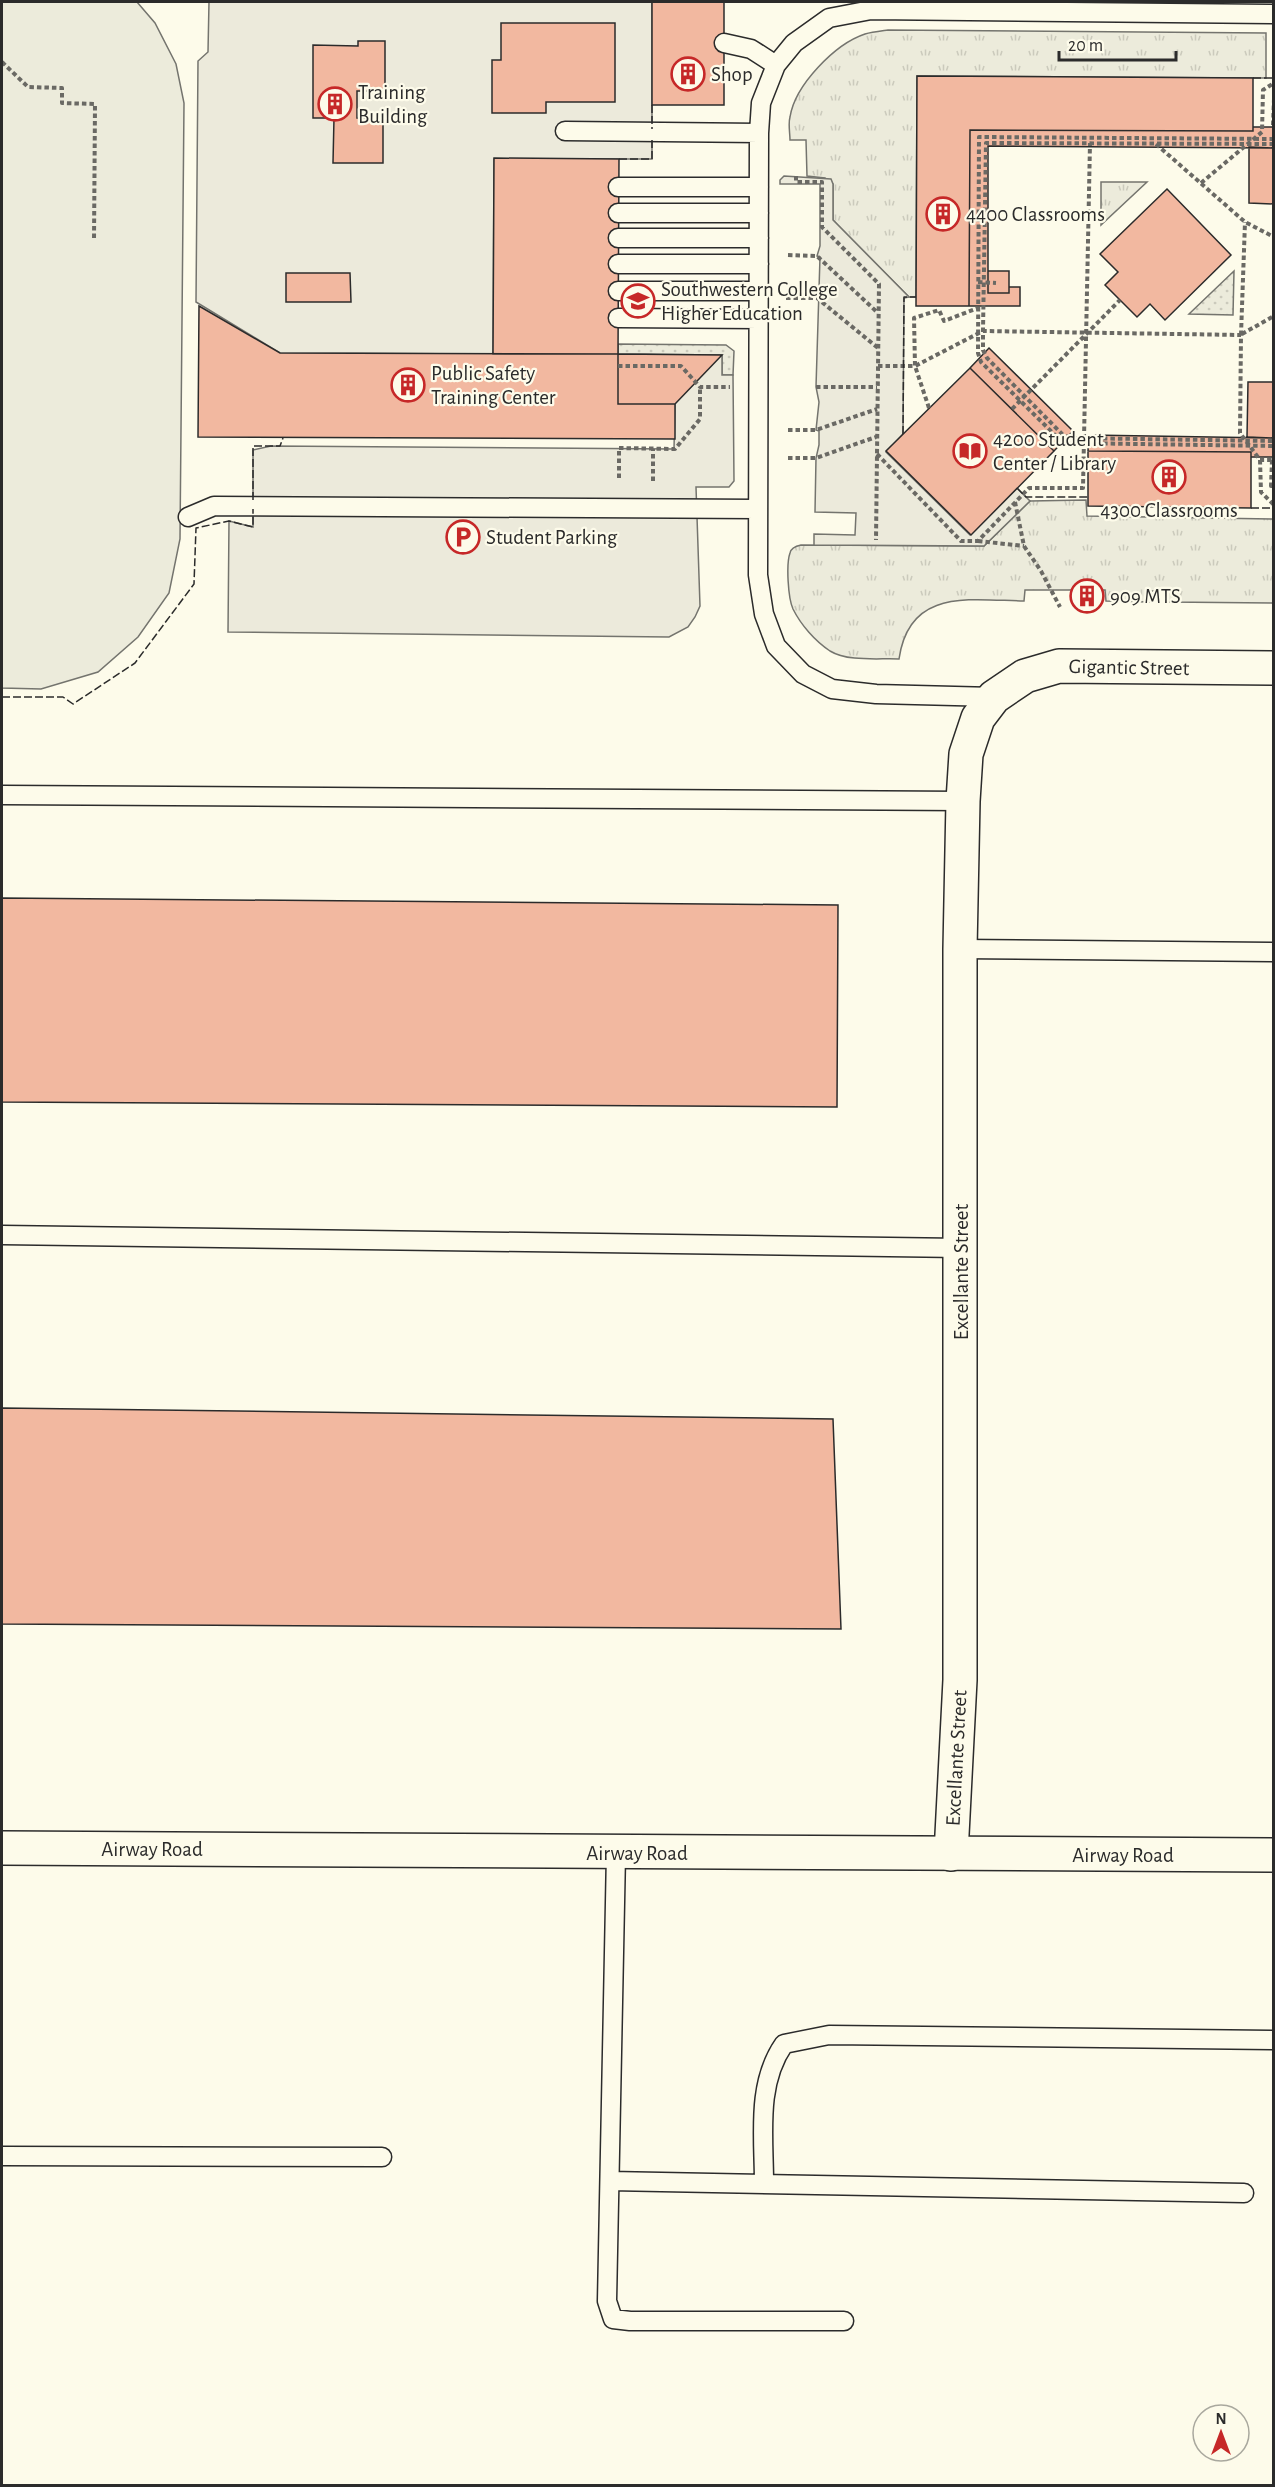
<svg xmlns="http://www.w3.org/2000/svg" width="1275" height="2487" viewBox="0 0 1275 2487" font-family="'Alegreya Sans',sans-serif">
<defs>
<pattern id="grass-tufts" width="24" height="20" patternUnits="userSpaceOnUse" patternTransform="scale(1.5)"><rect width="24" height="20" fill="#ecebdb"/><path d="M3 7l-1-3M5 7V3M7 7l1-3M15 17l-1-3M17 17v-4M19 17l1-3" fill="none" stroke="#cbcabc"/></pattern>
<pattern id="park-dots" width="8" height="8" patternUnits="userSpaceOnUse" patternTransform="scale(1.5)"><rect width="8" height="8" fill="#ecebdb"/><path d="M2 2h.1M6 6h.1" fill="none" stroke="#cbcabc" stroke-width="1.8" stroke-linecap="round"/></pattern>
</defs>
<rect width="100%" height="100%" fill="#fdfbea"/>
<!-- grass -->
<path fill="url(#grass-tufts)" stroke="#74746e" stroke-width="1.5" d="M 888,30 L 1266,33 L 1266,78 L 917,76 L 916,297 L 909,297 L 833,220 L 833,184 L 825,178 L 807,176 L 806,140 L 790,140 C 790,133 788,124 790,117 C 795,85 835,44 865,34 C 872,32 881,31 888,30 Z
M 1101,182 L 1147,182 L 1101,225 Z
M 1086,500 L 1087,516 L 1273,519 L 1273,603 L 1167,602 L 1167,591 L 1150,591 L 1149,602 L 1106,601 L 1105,590 L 1025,590 L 1024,601 C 969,600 909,588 899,659 C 879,658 848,662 830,651 C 815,641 801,625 793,609 C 788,598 786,564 790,553 C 791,548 796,546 801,545 L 984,546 L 1030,501 Z"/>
<!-- park -->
<path fill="url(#park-dots)" stroke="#74746e" stroke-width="1.5" d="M 1234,271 L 1233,315 L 1189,314 Z
M 618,344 L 726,345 L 734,351 L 733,375 L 722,375 L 722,356 L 618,354 Z"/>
<!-- pitch -->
<path fill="#ecebdb" stroke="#74746e" stroke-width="1.5" d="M 2,2 L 137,2 L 155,23 L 176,64 L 184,103 L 180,539 L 169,593 L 138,637 L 98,672 L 41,689 L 2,688 Z"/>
<!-- parking -->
<path fill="#eceadb" stroke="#74746e" stroke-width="1.5" d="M 209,2 L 652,2 L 652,159 L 494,159 L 493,354 L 280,353 L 196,302 L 198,61 L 208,52 Z
M 784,176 L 831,179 L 833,184 L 833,220 L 909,297 L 904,298 L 903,434 L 886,452 L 970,535 L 1017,488 L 1030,501 L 984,546 L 814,545 L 814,534 L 855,535 L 856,513 L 815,512 L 816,458 L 819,445 L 819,431 L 816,430 L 819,402 L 816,387 L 820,257 L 817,256 L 820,246 L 820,184 L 780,184 L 780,180 Z
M 618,354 L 722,355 L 722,375 L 733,375 L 734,481 L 729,487 L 696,487 L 700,606 L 695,617 L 688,627 L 669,637 L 228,632 L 229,521 L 253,527 L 253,450 L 271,446 L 674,449 L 675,404 Z"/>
<!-- building -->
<path fill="#f2b8a0" stroke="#2b2b2b" stroke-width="1.5" d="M 652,2 L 724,2 L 724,105 L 652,105 Z
M 501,23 L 615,23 L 615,102 L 546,102 L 546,113 L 492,113 L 492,60 L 501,60 Z
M 358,41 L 385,41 L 385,91 L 357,91 L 357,118 L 383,119 L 383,163 L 333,163 L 334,118 L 313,118 L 313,45 L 358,46 Z
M 917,76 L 1253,78 L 1253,131 L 970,130 L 969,306 L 916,306 Z
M 1253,127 L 1274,127 L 1274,148 L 988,146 L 988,293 L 1009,293 L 1009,287 L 1020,287 L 1020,306 L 969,306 L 970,130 L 1253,131 Z
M 1249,147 L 1274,148 L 1274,204 L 1249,203 Z
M 494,158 L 619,159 L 618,354 L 493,354 Z
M 1167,189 L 1231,255 L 1165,320 L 1150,304 L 1137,317 L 1105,285 L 1118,272 L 1100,254 Z
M 988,271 L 1009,271 L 1009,293 L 988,293 Z
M 286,273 L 350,273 L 351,302 L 286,302 Z
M 199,306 L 280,353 L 618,354 L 618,404 L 675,404 L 675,439 L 198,437 Z
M 989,348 L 1073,431 L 1054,451 L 970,368 Z
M 618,354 L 722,355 L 675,404 L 618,404 Z
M 970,368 L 1054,451 L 971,535 L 886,451 Z
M 1248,382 L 1274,382 L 1274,438 L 1247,437 Z
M 1089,435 L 1274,438 L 1274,457 L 1251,457 L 1251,452 L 1088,451 Z
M 1088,451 L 1251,452 L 1251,508 L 1088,506 Z
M 1073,590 L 1101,590 L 1101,601 L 1073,601 Z
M 2,898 L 838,905 L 837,1107 L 2,1102 Z
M 2,1408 L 833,1419 L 841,1629 L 2,1624 Z"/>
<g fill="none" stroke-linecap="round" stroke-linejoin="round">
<defs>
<path id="service" d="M 724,43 L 751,49 L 776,65
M 565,131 L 759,133
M 618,187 L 759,187
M 618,213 L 759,213
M 618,238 L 759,238
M 618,264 L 759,264
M 618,291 L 759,291
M 618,318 L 759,319
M 188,517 L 214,506 L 757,509
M 994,697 L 876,694 L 832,689 L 803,674 L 776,646 L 764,614 L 758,575 L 759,133 L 761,103 L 776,65 L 794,43 L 829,18 L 871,10 L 1274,14
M 2,795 L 963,801
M 960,949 L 1274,952
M 2,1235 L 961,1248
M 616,1853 L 607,2301 L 613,2319 L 630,2321 L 844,2321
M 2,2156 L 382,2157
M 610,2181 L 1244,2193
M 764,2183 C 764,2136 756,2084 784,2044 L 829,2035 L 1274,2040"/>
<path id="minor" d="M 951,1854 L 960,1680 L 960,949 L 963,801 L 966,754 L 978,718 L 994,697 L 1025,676 L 1059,666 L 1274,668"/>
<path id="tertiary" d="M 2,1848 L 1274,1855"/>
</defs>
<!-- service casing -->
<use href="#service" stroke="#2b2b2b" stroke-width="21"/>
<!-- minor casing -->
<use href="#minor" stroke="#2b2b2b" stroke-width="36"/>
<!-- tertiary casing -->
<use href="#tertiary" stroke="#2b2b2b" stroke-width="36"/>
<!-- path -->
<path stroke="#6a6964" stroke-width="4" stroke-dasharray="4.5 3" stroke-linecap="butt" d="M 2,62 L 28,87 L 62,88 L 62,103 L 95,104 L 94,241
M 1273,125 L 1274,99
M 1156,144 L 1245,222 L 1274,237
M 1274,144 L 986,143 L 983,331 L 983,350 L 987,358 L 1062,434 L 1071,438 L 1274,441
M 796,176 L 796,182 L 822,182 L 822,227 L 879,284 L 876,540
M 1201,183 L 1262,132 L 1263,90 L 1274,83
M 788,255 L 817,256 L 878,313
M 786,298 L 817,298 L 878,348
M 1242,334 L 1274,316
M 1241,335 L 1245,222
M 618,366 L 681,366 L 700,387 L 730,387
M 878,366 L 915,366 L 914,318 L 939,310 L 944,321 L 978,308
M 816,387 L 877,387
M 929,408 L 915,366 L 983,331 L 1241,335 L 1240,433 L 1260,460 L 1274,460
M 1012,409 L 1120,300
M 788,430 L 816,430 L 877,409
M 877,454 L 961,541 L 978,541 L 1029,488 L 1083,488 L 1090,143
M 788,458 L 816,458 L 876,437
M 1260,460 L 1261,492 L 1274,505
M 1272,460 L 1271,486 L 1274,486
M 619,478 L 619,448 L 675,449 L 700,419 L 700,387
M 653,481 L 653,449
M 1015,502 L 1024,546 L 1041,571 L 1060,607
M 978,541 L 1024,546"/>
<!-- service -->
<use href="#service" stroke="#fdfbea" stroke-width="18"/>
<!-- minor -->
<use href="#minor" stroke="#fdfbea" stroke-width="33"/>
<!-- tertiary -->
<use href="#tertiary" stroke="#fdfbea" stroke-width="33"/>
<!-- path-bridge -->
<path stroke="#6a6964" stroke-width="4" stroke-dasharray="4.5 3" stroke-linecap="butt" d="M 1274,139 L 979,137 L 978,353 L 981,362 L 1059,439 L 1069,443 L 1274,446
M 978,282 L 996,283"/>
<!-- fence -->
<path stroke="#2b2b2b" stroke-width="1.5" stroke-dasharray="8 3" stroke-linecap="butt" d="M 1253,78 L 1274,78
M 652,105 L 652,129
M 619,159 L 652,159 L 652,138
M 903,434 L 904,297 L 916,297
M 1017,488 L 1026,497 L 1088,497
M 253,500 L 253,446 L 280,446 L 283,438
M 1251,508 L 1274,508
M 2,697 L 63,697 L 73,704 L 135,663 L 194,584 L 196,528 L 229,521 L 253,527 L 253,509"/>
</g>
<!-- icons -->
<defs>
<symbol id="building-ring" viewBox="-11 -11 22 22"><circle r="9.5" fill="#fdfbea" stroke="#c62828" stroke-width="1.5"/><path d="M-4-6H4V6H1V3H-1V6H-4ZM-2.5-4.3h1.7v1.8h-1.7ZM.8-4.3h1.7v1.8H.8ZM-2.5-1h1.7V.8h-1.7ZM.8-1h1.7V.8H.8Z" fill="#c62828"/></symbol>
<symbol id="university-ring" viewBox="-11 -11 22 22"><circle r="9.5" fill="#fdfbea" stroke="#c62828" stroke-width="1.5"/><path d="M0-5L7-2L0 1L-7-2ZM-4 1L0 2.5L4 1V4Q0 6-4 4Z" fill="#c62828"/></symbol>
<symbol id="library-ring" viewBox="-11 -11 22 22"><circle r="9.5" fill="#fdfbea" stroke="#c62828" stroke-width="1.5"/><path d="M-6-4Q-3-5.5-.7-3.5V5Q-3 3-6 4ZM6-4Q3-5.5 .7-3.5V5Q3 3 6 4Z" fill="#c62828"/></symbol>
<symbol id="parking-ring" viewBox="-11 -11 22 22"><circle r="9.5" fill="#fdfbea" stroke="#c62828" stroke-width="1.5"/><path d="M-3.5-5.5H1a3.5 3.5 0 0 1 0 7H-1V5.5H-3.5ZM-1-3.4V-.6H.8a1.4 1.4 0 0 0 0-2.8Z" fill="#c62828"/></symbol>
</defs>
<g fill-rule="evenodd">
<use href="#building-ring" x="669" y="55" width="38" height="38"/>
<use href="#building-ring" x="316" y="85" width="38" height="38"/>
<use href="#building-ring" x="924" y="195" width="38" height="38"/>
<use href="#university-ring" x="619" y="282" width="38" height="38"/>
<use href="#building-ring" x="389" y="366" width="38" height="38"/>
<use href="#library-ring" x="951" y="432" width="38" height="38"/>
<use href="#building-ring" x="1150" y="458" width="38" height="38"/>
<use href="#parking-ring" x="444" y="518" width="38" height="38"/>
<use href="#building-ring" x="1068" y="577" width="38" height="38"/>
</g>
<g text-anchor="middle" stroke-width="4.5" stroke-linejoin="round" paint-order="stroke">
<!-- poi labels -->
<g font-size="21" fill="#2b2b2b" stroke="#fdfbea" text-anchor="start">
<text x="711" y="81">Shop</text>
<text x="358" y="99">Training<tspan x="358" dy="24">Building</tspan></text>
<text x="966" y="221">4400 Classrooms</text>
<text x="661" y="296">Southwestern College<tspan x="661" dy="24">Higher Education</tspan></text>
<text x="431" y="380">Public Safety<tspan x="431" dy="24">Training Center</tspan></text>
<text x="993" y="446">4200 Student<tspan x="993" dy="24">Center / Library</tspan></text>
<text x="1169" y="517" text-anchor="middle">4300 Classrooms</text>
<text x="486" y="544">Student Parking</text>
<text x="1110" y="603">909 MTS</text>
</g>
<!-- street labels -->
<g font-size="21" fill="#2b2b2b" stroke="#fdfbea">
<text transform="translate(1129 667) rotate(1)" y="7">Gigantic Street</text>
<text transform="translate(961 1272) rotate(-90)" y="7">Excellante Street</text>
<text transform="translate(956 1758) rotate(-87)" y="7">Excellante Street</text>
<text x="152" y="1856">Airway Road</text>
<text x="637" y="1860">Airway Road</text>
<text x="1123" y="1862">Airway Road</text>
</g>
</g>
<!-- border -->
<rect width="1275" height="2487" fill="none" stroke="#2b2b2b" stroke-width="6"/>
<!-- north arrow -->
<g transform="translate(1221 2433)"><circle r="28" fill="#fdfbea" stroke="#a9a89e" stroke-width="1.5"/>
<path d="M0-4.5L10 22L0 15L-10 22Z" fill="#c62828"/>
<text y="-9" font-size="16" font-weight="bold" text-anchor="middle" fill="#2b2b2b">N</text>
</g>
<!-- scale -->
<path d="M1059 51v9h117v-9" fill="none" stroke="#2b2b2b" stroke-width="3"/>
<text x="1068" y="51" font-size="18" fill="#2b2b2b" stroke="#fdfbea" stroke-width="4.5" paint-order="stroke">20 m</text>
</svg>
